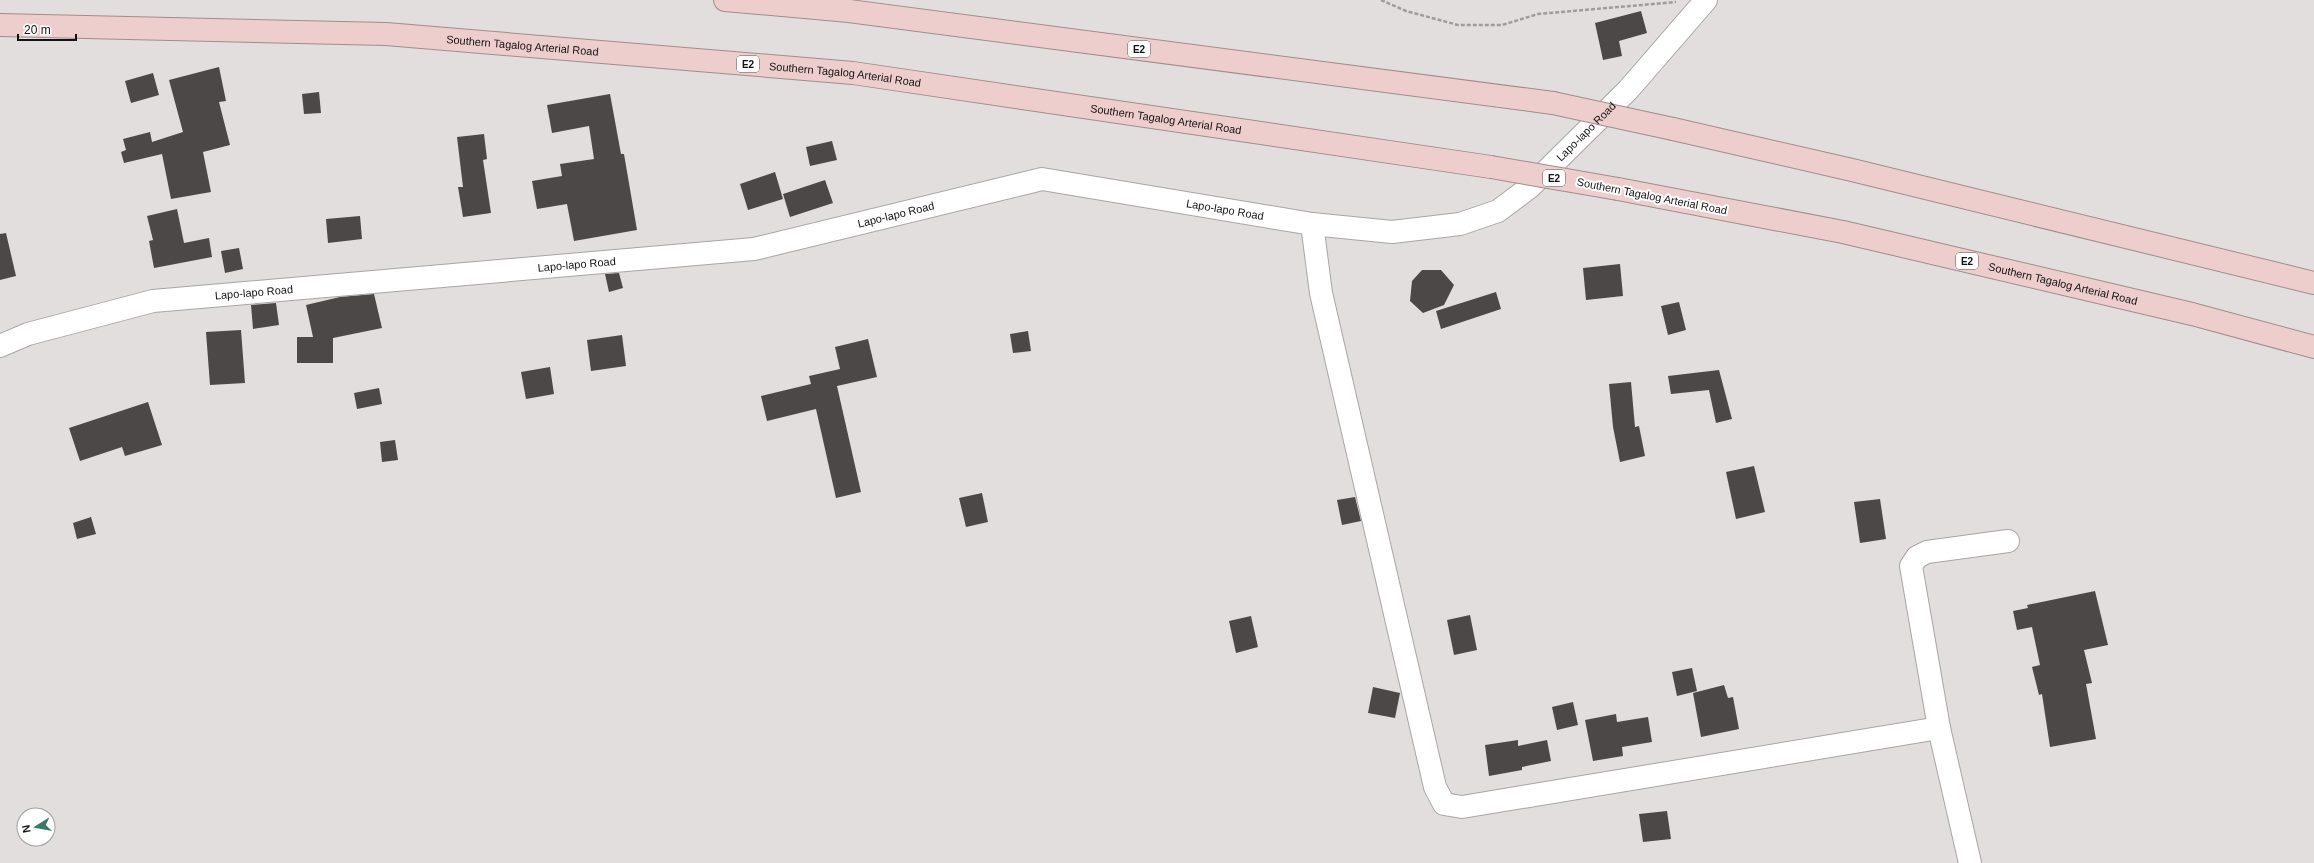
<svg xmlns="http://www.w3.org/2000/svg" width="2314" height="863" viewBox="0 0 2314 863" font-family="Arial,sans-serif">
<rect width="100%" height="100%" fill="#e2dedd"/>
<!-- building -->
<path fill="#4c4848" d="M 1641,11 L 1647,33 L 1619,41 L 1622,56 L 1603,60 L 1595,23 Z
M 219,67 L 226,101 L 219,102 L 230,145 L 203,152 L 211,192 L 171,199 L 162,154 L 124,163 L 121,152 L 126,150 L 123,139 L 150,132 L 152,142 L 183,132 L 169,80 Z
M 153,73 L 159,95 L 131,103 L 125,81 Z
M 319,92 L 321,113 L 304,114 L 302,94 Z
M 610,94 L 621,154 L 624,154 L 637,230 L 574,241 L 567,204 L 537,209 L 532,181 L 562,176 L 560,164 L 594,159 L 589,126 L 552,133 L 547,105 Z
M 484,134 L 487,159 L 483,160 L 491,213 L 463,217 L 458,187 L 463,187 L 457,137 Z
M 832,141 L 837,160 L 810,166 L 806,147 Z
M 775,172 L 783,199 L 748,210 L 740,184 Z
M 825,180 L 833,203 L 790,217 L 783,194 Z
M 177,209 L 184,243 L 209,238 L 212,257 L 154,268 L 149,241 L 153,240 L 147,216 Z
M 360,216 L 362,239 L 328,243 L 326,219 Z
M 6,233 L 16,276 L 0,280 L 0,234 Z
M 239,248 L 243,269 L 225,273 L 221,251 Z
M 1620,264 L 1623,296 L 1586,300 L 1583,268 Z
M 1422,270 L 1441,270 L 1454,285 L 1444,305 L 1423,313 L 1410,301 L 1412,281 Z
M 619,273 L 623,288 L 609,292 L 605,274 Z
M 1496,292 L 1501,309 L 1441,329 L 1436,311 Z
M 374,294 L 382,328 L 333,338 L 333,363 L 297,363 L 297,337 L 313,337 L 306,305 L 340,297 Z
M 1679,302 L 1686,330 L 1668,335 L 1661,306 Z
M 276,303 L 279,325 L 253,329 L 251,305 Z
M 241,330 L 245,383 L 210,385 L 206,332 Z
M 1028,331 L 1031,351 L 1013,353 L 1010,334 Z
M 622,335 L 626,366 L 591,371 L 587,340 Z
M 868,339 L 877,377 L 837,386 L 861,492 L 836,498 L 816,409 L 767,421 L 761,396 L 811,384 L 809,376 L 840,369 L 835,347 Z
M 550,367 L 554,394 L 526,399 L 521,372 Z
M 1719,370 L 1732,419 L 1716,423 L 1709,390 L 1671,394 L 1668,376 Z
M 1631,382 L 1635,427 L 1639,426 L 1645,456 L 1620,462 L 1613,427 L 1609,384 Z
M 379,388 L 382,404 L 357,409 L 354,393 Z
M 148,402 L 162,445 L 125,456 L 122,447 L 80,461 L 69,428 Z
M 395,440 L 398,460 L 382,462 L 380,442 Z
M 1754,466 L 1765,512 L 1736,519 L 1726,472 Z
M 982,493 L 988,522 L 966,527 L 959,498 Z
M 1355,497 L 1361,521 L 1342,525 L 1337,500 Z
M 1880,499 L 1886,539 L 1860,543 L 1854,502 Z
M 91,517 L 96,534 L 77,539 L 73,523 Z
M 2095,591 L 2108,645 L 2084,650 L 2092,683 L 2086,684 L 2096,739 L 2050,747 L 2042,694 L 2039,695 L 2032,667 L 2040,665 L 2032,627 L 2017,630 L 2013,611 L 2028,608 L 2027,605 Z
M 1470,615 L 1477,650 L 1454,655 L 1447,620 Z
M 1251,616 L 1258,647 L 1236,653 L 1229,621 Z
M 1692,668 L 1697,691 L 1677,696 L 1672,672 Z
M 1724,685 L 1728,698 L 1733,697 L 1739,729 L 1701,737 L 1693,693 Z
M 1373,687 L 1400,693 L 1395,718 L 1368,713 Z
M 1573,702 L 1578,725 L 1557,730 L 1552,707 Z
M 1616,714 L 1617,722 L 1648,717 L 1652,742 L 1622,747 L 1623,756 L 1593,761 L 1585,720 Z
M 1518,740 L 1518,746 L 1547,740 L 1551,761 L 1522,767 L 1522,770 L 1489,776 L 1485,745 Z
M 1667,811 L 1671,839 L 1643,842 L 1639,814 Z"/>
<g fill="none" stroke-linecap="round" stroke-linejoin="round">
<defs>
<g id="minor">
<path d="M 1312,224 L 1321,293 L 1435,787 L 1444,804 L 1462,807 L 1939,728"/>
<path id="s1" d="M 0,346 L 28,334 L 153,301 L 754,249 L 1042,179 L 1312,224 L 1392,232 L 1460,224 L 1498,211 L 1530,187 L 1628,90 L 1706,0"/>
<path d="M 1970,863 L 1939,728 L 1911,566 L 1917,557 L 1927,552 L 2008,541"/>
</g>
<g id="highway">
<path d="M 725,0 L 849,11 L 1553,103"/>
<path id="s2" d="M 0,25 L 386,34 L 853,73 L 1491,167"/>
<path d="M 1673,129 L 1852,170 L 2314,283"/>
<path id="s3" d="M 1618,189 L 1843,232 L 2192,314 L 2314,347"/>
</g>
</defs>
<!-- minor casing -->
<use href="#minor" stroke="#a9a5a5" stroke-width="24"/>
<!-- highway casing -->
<use href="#highway" stroke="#a18c8b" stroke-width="24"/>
<!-- path -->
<path stroke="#9f9c9b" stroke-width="2.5" stroke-dasharray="4 2" stroke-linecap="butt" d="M 1381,0 L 1406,11 L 1458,25 L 1502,25 L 1538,14 L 1676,2"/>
<!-- minor -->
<use href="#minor" stroke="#fff" stroke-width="22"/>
<!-- highway -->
<use href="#highway" stroke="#edcecc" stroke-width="22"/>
<defs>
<path id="highway-bridge" d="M 1553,103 L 1673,129
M 1491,167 L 1618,189"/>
</defs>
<!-- highway-bridge casing -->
<use href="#highway-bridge" stroke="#a18c8b" stroke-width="24" stroke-linecap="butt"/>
<!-- highway-bridge -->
<use href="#highway-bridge" stroke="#edcecc" stroke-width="22"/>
</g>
<g text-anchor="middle" stroke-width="4" stroke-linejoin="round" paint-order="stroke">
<!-- shield labels -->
<g fill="#fff" stroke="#5a5959" stroke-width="1">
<rect x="1128" y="41" width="22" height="16" rx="3"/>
<rect x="737" y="56" width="22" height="16" rx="3"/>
<rect x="1543" y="170" width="22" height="16" rx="3"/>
<rect x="1956" y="253" width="22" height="16" rx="3"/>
</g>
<g font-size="10" font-weight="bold" fill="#131212">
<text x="1139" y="53">E2</text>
<text x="748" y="68">E2</text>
<text x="1554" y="182">E2</text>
<text x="1967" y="265">E2</text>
</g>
<!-- street labels -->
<g font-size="11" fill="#131212" stroke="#fff">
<text dy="4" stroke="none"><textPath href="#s2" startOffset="523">Southern Tagalog Arterial Road</textPath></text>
<text dy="4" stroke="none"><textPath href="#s2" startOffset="847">Southern Tagalog Arterial Road</textPath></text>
<text dy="4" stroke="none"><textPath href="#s2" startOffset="1171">Southern Tagalog Arterial Road</textPath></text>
<text dy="4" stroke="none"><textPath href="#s1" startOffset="1641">Lapo-lapo Road</textPath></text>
<text transform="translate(1652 196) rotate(11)" y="4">Southern Tagalog Arterial Road</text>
<text dy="4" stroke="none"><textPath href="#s1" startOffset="1245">Lapo-lapo Road</textPath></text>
<text dy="4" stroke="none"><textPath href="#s1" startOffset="909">Lapo-lapo Road</textPath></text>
<text dy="4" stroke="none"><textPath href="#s1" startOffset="585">Lapo-lapo Road</textPath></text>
<text dy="4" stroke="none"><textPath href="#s3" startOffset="455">Southern Tagalog Arterial Road</textPath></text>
<text dy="4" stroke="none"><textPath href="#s1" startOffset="261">Lapo-lapo Road</textPath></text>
</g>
</g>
<!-- north arrow -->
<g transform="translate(36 827) rotate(259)"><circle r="19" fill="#ffffff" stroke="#a1a0a0"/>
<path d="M0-3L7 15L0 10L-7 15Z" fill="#3b7a68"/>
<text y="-6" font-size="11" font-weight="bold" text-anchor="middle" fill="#131212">N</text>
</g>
<!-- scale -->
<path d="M18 34v6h58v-6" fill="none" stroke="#131212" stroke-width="2"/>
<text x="24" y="34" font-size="12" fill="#131212" stroke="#ffffff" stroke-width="3" paint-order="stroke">20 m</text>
</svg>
